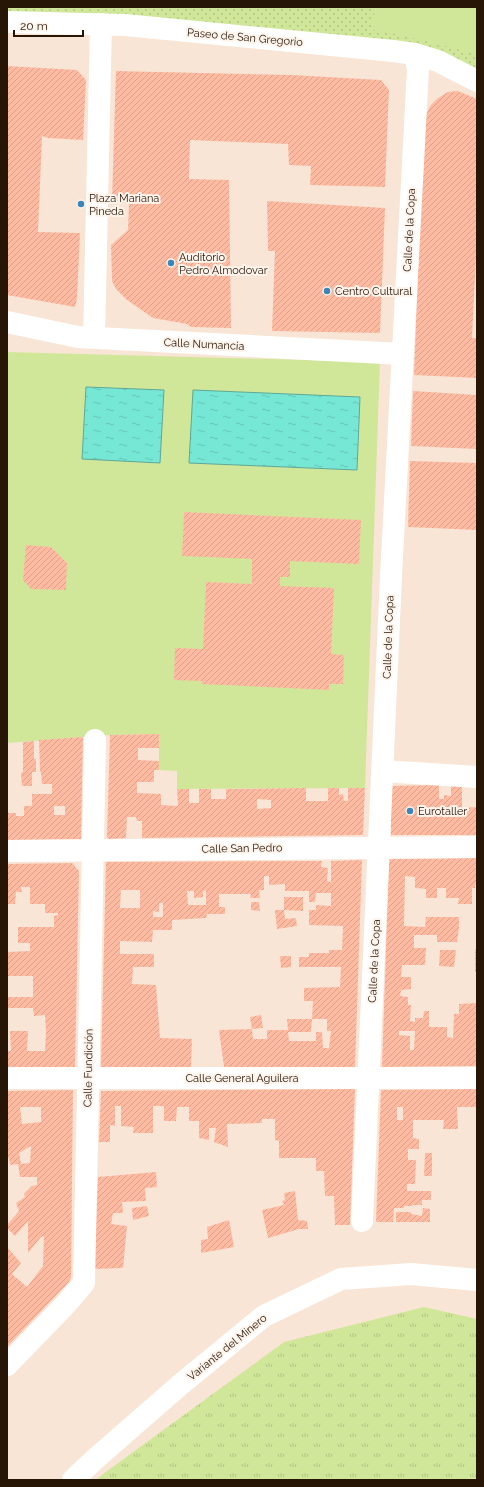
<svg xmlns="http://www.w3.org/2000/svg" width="484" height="1487" viewBox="0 0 484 1487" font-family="Raleway,sans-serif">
<defs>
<pattern id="grass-tufts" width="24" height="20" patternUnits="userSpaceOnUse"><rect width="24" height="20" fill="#d0e79a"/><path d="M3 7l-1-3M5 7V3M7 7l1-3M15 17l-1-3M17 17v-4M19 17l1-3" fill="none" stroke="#b3c583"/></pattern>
<pattern id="park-dots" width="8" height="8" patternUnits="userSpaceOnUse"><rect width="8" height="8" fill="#d0e79a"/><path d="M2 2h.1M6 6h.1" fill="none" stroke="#b3c583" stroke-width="1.8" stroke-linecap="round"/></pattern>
<pattern id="water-ripples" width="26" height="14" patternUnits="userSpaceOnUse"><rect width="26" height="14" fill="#76e7d5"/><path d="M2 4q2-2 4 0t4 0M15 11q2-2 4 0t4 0" fill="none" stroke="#66c5b5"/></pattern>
<pattern id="building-hatch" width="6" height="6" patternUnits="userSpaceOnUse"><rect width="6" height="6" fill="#ffbba2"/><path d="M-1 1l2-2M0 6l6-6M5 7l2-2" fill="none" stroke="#dba08a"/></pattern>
</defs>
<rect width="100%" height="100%" fill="#f9e5d5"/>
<!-- grass -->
<path fill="url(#grass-tufts)" d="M 424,1307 L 477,1319 L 477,1480 L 96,1480 L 103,1474 L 284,1342 Z"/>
<!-- park -->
<path fill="url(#park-dots)" d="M 7,7 L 477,7 L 477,81 L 438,61 L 7,22 Z"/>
<!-- garden -->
<path fill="#d0e79a" d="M 375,7 L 477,7 L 477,54 L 396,34 L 372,30 Z
M 7,352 L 380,362 L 365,788 L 177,789 L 177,771 L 159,770 L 159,734 L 110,735 L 7,743 Z"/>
<!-- water -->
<path fill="url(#water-ripples)" stroke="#5ea897" d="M 86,387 L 164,390 L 160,463 L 82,459 Z
M 193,390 L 360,397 L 357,470 L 189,463 Z"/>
<!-- building -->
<path fill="url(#building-hatch)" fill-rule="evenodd" d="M 7,66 L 77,70 L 86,80 L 83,140 L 48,138 L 42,136 L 38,232 L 80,233 L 77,299 L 75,307 L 7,295 Z
M 116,71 L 292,75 L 381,80 L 389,90 L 385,187 L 310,185 L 311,166 L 289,165 L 288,144 L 190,140 L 189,179 L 229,180 L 231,328 L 191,327 L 187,324 L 153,318 L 127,300 L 116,289 L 112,281 L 111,245 L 128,230 L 129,204 L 112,201 Z
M 458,91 L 477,99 L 477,236 L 472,338 L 477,338 L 477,378 L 414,375 L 424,119 L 430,106 L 438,98 L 448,92 Z
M 267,201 L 385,208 L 380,333 L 272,331 L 275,251 L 268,251 Z
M 413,391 L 477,395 L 477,449 L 411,446 Z
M 410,461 L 477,463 L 477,530 L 408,527 Z
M 184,512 L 361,520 L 359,564 L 290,561 L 290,577 L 280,577 L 280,586 L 334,588 L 331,654 L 344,655 L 343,684 L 329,684 L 329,690 L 202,684 L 202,681 L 174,680 L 175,648 L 203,649 L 206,582 L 252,584 L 252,559 L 182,556 Z
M 26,545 L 51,547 L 67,563 L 66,590 L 31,589 L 23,580 Z
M 159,734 L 159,748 L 138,748 L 138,760 L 159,761 L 159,770 L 154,770 L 154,782 L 137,782 L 137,793 L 161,794 L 161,805 L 178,806 L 177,789 L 189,789 L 189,803 L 199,803 L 199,789 L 211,789 L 211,799 L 226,799 L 226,789 L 306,788 L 306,801 L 328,801 L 328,788 L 339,788 L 339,795 L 343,794 L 344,801 L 348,801 L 348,788 L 365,788 L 363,835 L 142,838 L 142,821 L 137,821 L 136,817 L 127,817 L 126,838 L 109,839 L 107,837 L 110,735 ZM 257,799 L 271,800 L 271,808 L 257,809 Z
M 83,737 L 81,839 L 7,840 L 7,813 L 16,813 L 16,816 L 24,816 L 24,806 L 32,806 L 32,794 L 52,794 L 52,784 L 42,784 L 41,772 L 40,772 L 39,740 ZM 54,806 L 65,806 L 65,815 L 54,815 Z
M 34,741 L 34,759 L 36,759 L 36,772 L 32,772 L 32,786 L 22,786 L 21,773 L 23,772 L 23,742 Z
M 439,785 L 439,799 L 444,799 L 444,795 L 451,796 L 451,785 L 462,785 L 462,808 L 477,807 L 477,835 L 391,835 L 390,786 Z
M 477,858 L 477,885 L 475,885 L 475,888 L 472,888 L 472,904 L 458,904 L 459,898 L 446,898 L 446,888 L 437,888 L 437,898 L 426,898 L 426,889 L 415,888 L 415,877 L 405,876 L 404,926 L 425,927 L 426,917 L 459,917 L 459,928 L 457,942 L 437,942 L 437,935 L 414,935 L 414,948 L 426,948 L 425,965 L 402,965 L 401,977 L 411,977 L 411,989 L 401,990 L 400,996 L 408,997 L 408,1005 L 411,1005 L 410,1021 L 415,1022 L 415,1018 L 423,1018 L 424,1011 L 429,1011 L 429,1027 L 447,1027 L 447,1037 L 453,1038 L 454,1014 L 459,1014 L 459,1004 L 477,1003 L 477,1066 L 382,1067 L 389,859 ZM 399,1031 L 415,1031 L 414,1050 L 410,1050 L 410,1036 L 399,1035 Z
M 362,860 L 355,1067 L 224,1067 L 219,1030 L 252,1029 L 250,1017 L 261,1015 L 263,1028 L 252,1029 L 253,1039 L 267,1039 L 267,1030 L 288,1030 L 287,1019 L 312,1019 L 311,1032 L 288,1032 L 289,1041 L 316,1041 L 316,1032 L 322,1032 L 323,1048 L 329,1048 L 331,1031 L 327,1031 L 327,1019 L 312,1019 L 313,1001 L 304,1001 L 304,988 L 340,987 L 341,967 L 299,967 L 299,957 L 309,957 L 309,953 L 329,953 L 329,950 L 342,950 L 343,926 L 309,925 L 309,910 L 316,910 L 316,905 L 331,906 L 331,893 L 316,893 L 315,902 L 309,902 L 309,891 L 285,891 L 285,884 L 269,885 L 269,876 L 264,876 L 264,890 L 259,890 L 260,898 L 250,898 L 251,894 L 219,894 L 219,907 L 225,907 L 225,914 L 207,914 L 206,918 L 172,920 L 172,930 L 153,930 L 152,942 L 120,941 L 120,954 L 154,954 L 154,967 L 133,967 L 132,984 L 156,985 L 160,1038 L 192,1039 L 191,1067 L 101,1067 L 106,862 L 322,861 L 321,867 L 328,868 L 327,881 L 331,882 L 331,861 ZM 121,890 L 140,890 L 140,908 L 120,908 ZM 206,890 L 206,905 L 188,905 L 187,891 L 194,891 L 194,898 L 203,897 L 203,891 ZM 159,903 L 163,903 L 163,917 L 153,917 L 153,911 L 159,912 Z
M 72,863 L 79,871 L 75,1067 L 7,1069 L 7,1051 L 11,1051 L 10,1031 L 28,1031 L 27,1051 L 45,1051 L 46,1031 L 45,1015 L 34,1016 L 33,1008 L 7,1008 L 7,997 L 33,997 L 33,976 L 7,976 L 7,952 L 30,951 L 30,943 L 18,943 L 18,927 L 54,927 L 54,916 L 58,915 L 58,913 L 45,913 L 45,904 L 30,904 L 30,887 L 21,887 L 22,892 L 16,892 L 15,904 L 7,904 L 7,864 Z
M 284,897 L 303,897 L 303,911 L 284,910 L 285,919 L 296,918 L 297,926 L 277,929 L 275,910 L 284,910 Z
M 251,902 L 259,902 L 260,911 L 251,910 Z
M 475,949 L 477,949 L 477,972 L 475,972 Z
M 440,950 L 456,950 L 454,967 L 439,966 Z
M 280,956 L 291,956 L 291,967 L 281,968 Z
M 355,1089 L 350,1225 L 335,1225 L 334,1196 L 325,1196 L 324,1171 L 316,1171 L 316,1158 L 279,1158 L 279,1141 L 275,1140 L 275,1119 L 262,1119 L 262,1123 L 227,1124 L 228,1147 L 214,1142 L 216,1128 L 209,1128 L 209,1140 L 199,1138 L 199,1121 L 189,1121 L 189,1107 L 177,1107 L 176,1121 L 164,1121 L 164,1106 L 153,1106 L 153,1133 L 133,1133 L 134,1127 L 121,1126 L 121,1106 L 115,1106 L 115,1126 L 110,1125 L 110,1142 L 99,1142 L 101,1091 Z
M 477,1089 L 477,1107 L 457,1107 L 458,1129 L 443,1129 L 444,1120 L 413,1120 L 413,1138 L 419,1139 L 419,1149 L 408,1149 L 408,1160 L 416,1160 L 415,1184 L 407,1184 L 407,1191 L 431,1191 L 431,1200 L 422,1200 L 422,1205 L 412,1205 L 412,1206 L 404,1206 L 404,1208 L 394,1208 L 393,1222 L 376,1222 L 381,1090 ZM 397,1107 L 403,1107 L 403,1120 L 397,1120 Z
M 73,1090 L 71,1278 L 68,1283 L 7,1347 L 7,1247 L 21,1263 L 12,1274 L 27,1287 L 43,1266 L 44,1236 L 41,1237 L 28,1253 L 28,1221 L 15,1236 L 7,1228 L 7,1225 L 19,1211 L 16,1203 L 25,1197 L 24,1194 L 32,1186 L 37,1185 L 37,1177 L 20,1177 L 18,1164 L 10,1165 L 9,1158 L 7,1159 L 7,1091 ZM 20,1107 L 41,1107 L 41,1122 L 22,1124 ZM 31,1146 L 30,1163 L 21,1164 L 19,1153 Z
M 425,1153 L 432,1153 L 432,1176 L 424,1176 Z
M 156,1172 L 157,1187 L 145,1188 L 146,1201 L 122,1202 L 123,1213 L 113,1213 L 111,1224 L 127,1226 L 123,1268 L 94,1269 L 98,1177 Z
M 295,1191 L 298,1220 L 307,1221 L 308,1229 L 299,1229 L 268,1238 L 262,1210 L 284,1205 L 282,1201 L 285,1200 L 284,1193 Z
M 147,1206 L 149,1216 L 133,1220 L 132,1208 Z
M 423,1208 L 430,1209 L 430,1222 L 396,1222 L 396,1212 L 411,1212 L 411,1214 L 422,1216 Z
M 229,1220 L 234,1247 L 201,1253 L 201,1240 L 208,1239 L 207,1227 Z"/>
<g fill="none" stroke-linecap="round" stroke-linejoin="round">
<!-- minor -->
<path stroke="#fff" stroke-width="22" d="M 7,322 L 78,337 L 403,354
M 94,338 L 101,24
M 382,771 L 477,777
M 7,851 L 477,847
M 7,1078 L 477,1078
M 362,1221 L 391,576 L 418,69 L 415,54
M 7,1365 L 66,1304 L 84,1283 C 87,1102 93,921 95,740
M 73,1480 L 94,1460 L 180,1385 L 264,1316 L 341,1279 L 411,1274 L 477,1280"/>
<!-- major -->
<path stroke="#fff" stroke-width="22" d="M 7,22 L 125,25 L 393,51 L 415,54 L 438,61 L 477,81"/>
</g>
<!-- markers -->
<g fill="#3b85b9" stroke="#fef4ec" stroke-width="1.5">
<circle cx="81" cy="204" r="4"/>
<circle cx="171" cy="263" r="4"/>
<circle cx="327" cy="291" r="4"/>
<circle cx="410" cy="811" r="4"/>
</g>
<g text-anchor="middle" stroke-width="4" stroke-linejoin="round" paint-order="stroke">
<!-- street labels -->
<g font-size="11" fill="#271606" stroke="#fef4ec">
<text transform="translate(245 37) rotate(5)" y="4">Paseo de San Gregorio</text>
<text transform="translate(409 230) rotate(-87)" y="4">Calle de la Copa</text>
<text transform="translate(204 344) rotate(3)" y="4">Calle Numancia</text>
<text transform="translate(388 637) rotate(-88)" y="4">Calle de la Copa</text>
<text transform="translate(242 848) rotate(-1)" y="4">Calle San Pedro</text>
<text transform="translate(374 961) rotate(-87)" y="4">Calle de la Copa</text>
<text transform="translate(88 1068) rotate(-89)" y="4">Calle Fundición</text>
<text x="242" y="1082">Calle General Aguilera</text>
<text transform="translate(227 1347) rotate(-39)" y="4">Variante del Minero</text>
</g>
<!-- poi labels -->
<g font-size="11" fill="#271606" stroke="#fef4ec" text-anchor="start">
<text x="89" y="202">Plaza Mariana<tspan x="89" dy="13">Pineda</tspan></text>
<text x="179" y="261">Auditorio<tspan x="179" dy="13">Pedro Almodovar</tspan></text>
<text x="335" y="295">Centro Cultural</text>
<text x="418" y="815">Eurotaller</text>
</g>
</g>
<!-- border -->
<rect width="484" height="1487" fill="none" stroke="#271606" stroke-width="16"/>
<!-- scale -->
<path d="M14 30v6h69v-6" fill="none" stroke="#271606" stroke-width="2"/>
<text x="20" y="30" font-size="12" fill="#271606" stroke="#fef4ec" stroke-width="3" paint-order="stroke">20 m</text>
</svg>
